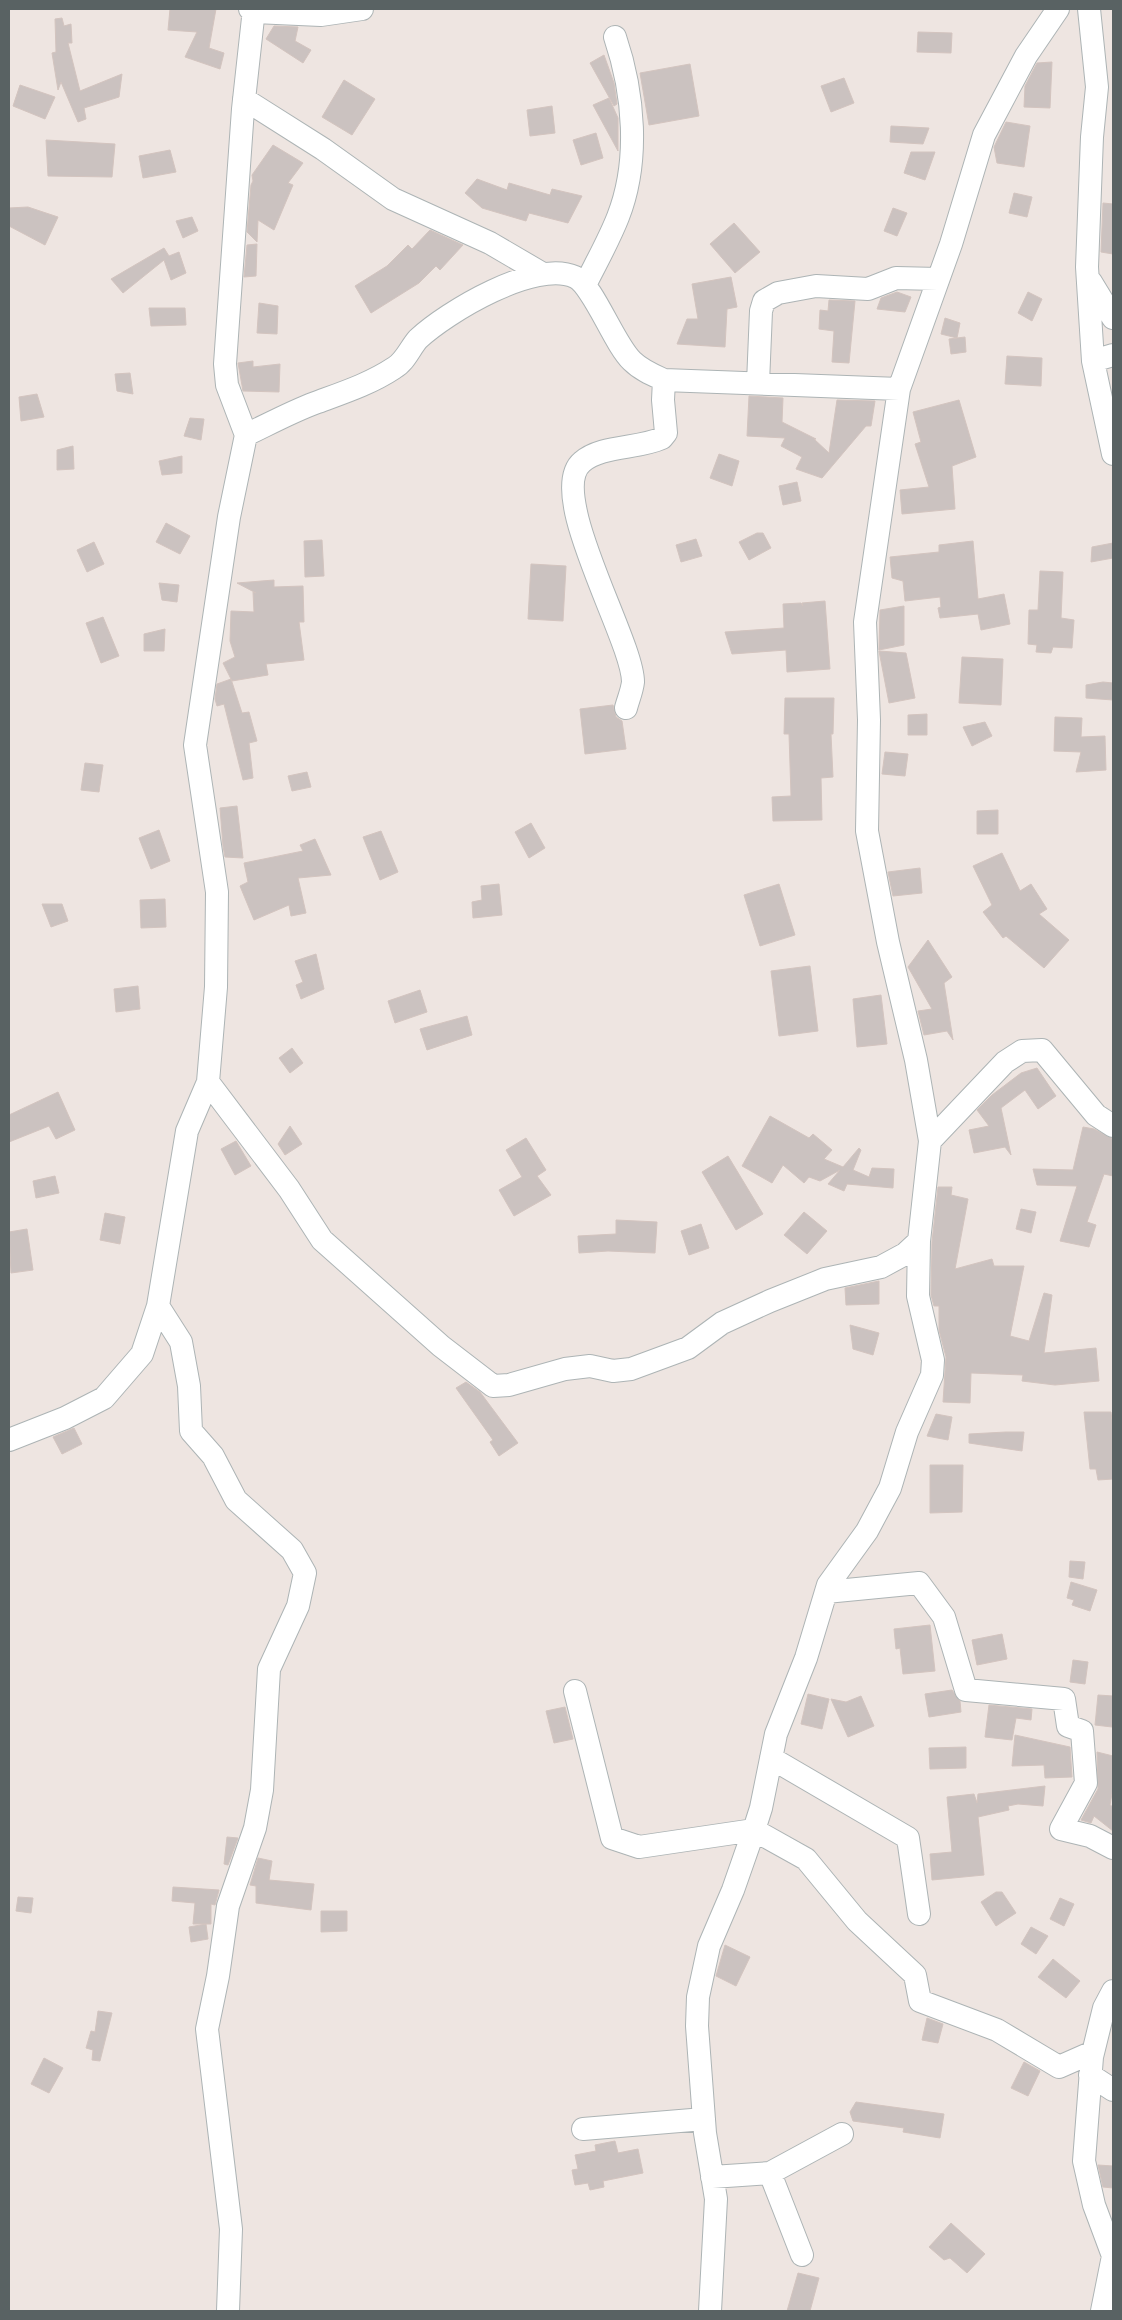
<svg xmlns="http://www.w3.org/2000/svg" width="1122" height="2320" viewBox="0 0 1122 2320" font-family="'Open Sans',sans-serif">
<rect width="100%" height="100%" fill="#eee5e1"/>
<!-- building -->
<path fill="#cbc2c0" stroke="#d3c4bf" d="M 170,9 L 216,9 L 209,48 L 224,53 L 220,69 L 185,57 L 197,32 L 168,30 Z
M 62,18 L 64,26 L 71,24 L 72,43 L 68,43 L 80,91 L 122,74 L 119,97 L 84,108 L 86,119 L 78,122 L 61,82 L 58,90 L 52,53 L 56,52 L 55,19 Z
M 274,26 L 298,27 L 295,41 L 311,50 L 303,63 L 266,39 Z
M 918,32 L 952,33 L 951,53 L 917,52 Z
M 604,55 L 614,83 L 617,104 L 614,106 L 590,63 Z
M 1052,62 L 1050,108 L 1024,107 L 1025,86 L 1037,63 Z
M 690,64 L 699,116 L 649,125 L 640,73 Z
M 844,78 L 854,103 L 831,112 L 821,86 Z
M 344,80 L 375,99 L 352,135 L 322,117 Z
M 20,85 L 55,97 L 45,119 L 13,106 Z
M 609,98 L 618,118 L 618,151 L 593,105 Z
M 552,106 L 555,133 L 530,136 L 527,110 Z
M 1006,122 L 1030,126 L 1024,167 L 997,163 L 994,147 Z
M 891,126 L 929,128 L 923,144 L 890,142 Z
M 596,133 L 603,158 L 581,165 L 573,140 Z
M 46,140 L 115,144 L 112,177 L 48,176 Z
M 273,145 L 303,163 L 288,183 L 293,185 L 274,230 L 258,220 L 257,242 L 247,232 L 251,185 L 253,181 L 252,175 Z
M 170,150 L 176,172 L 143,178 L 139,156 Z
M 911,152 L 935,152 L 925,180 L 904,173 Z
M 477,179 L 507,190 L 509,183 L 550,195 L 552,189 L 582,196 L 568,223 L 529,213 L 526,221 L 482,208 L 465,193 Z
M 1014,193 L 1032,197 L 1027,217 L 1009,213 Z
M 1103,203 L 1113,204 L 1113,254 L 1101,252 Z
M 28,207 L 58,217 L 45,245 L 9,226 L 9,208 Z
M 893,208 L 907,213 L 897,236 L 884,231 Z
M 192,217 L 198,231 L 183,238 L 176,221 Z
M 734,223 L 760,252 L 735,273 L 710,244 Z
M 430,230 L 463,245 L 440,270 L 436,266 L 419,283 L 371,313 L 355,286 L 387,266 L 408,245 L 412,249 Z
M 257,244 L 256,276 L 244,277 L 247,245 Z
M 164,248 L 169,256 L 179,252 L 186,273 L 171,280 L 164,260 L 123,293 L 111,279 Z
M 731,277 L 737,307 L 727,309 L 725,347 L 677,344 L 687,319 L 698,319 L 692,284 Z
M 897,292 L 911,297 L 905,312 L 877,309 L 881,298 Z
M 1028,292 L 1042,299 L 1032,321 L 1018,313 Z
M 829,300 L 855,301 L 849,363 L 832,362 L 834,331 L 819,329 L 820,310 L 828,311 Z
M 259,303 L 278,306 L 277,334 L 257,333 Z
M 149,308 L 185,308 L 186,325 L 151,326 Z
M 945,318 L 960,323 L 957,338 L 941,334 Z
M 965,337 L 966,352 L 951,354 L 949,339 Z
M 1007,356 L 1042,358 L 1041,386 L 1005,384 Z
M 253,361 L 253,367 L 280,364 L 279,392 L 243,391 L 238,363 Z
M 130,373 L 133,394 L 117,391 L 115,374 Z
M 37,394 L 44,417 L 21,421 L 19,397 Z
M 749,396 L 783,398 L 782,422 L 816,439 L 814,439 L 829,453 L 837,400 L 875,401 L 871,426 L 866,426 L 822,478 L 796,469 L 802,457 L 781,446 L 785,438 L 747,436 Z
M 959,400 L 976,457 L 952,466 L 955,509 L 902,514 L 900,490 L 929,487 L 915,444 L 921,442 L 913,412 Z
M 190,418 L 204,419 L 201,440 L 184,436 Z
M 73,446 L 74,469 L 57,470 L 57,450 Z
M 719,454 L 739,461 L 732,486 L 710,478 Z
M 182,456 L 182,473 L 162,475 L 159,461 Z
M 797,482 L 801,501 L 783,505 L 779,486 Z
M 166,523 L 190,536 L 180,554 L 156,542 Z
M 757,533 L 763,533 L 771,548 L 749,560 L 739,542 Z
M 696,539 L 702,556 L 681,562 L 676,545 Z
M 322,540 L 324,576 L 305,577 L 304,541 Z
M 973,541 L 978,599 L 1004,594 L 1010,624 L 981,630 L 978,614 L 940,618 L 938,608 L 941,607 L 940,597 L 905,601 L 903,581 L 892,578 L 890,557 L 939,552 L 939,545 Z
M 94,542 L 104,564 L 87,572 L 77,550 Z
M 1113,543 L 1113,558 L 1091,562 L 1092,547 Z
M 531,564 L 566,566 L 563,621 L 528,619 Z
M 1040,571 L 1063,572 L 1061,618 L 1074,620 L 1072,648 L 1053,647 L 1051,653 L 1036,652 L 1037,645 L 1028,644 L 1029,610 L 1038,610 Z
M 274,580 L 274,587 L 303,586 L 304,622 L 299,622 L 304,660 L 266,664 L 268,675 L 232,681 L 223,663 L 235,657 L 230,641 L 231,611 L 254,612 L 253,592 L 256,593 L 237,583 Z
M 159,583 L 179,585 L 177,602 L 162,600 Z
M 825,601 L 830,669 L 787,672 L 786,650 L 732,654 L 725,632 L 784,628 L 783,604 L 801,603 L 803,606 L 802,603 Z
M 904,606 L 904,645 L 879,650 L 880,610 Z
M 103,617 L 119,656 L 101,663 L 86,623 Z
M 165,629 L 164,651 L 144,651 L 144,634 Z
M 879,651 L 906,653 L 915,698 L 889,703 Z
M 962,657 L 1003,659 L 1001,705 L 959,703 Z
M 231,679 L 242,713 L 249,712 L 257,741 L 249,743 L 253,778 L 243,780 L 224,704 L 217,706 L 215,699 L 217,684 Z
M 1103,682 L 1113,683 L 1113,700 L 1086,698 L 1086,685 Z
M 785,698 L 834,698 L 833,734 L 831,734 L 833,777 L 821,778 L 822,820 L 773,821 L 772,797 L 791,796 L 789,734 L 784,734 Z
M 613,705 L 616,717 L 622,721 L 626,749 L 585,754 L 580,709 Z
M 927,714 L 927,735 L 908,735 L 908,715 Z
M 1055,717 L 1082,718 L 1081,737 L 1105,736 L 1106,770 L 1076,772 L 1081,752 L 1054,751 Z
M 985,722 L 992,736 L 972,746 L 963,727 Z
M 885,752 L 908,754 L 905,776 L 882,774 Z
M 85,763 L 103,765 L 99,792 L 81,790 Z
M 307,772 L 311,787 L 292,791 L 288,776 Z
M 237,806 L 243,858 L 225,857 L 223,846 L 220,808 Z
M 998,810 L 998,834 L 977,834 L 977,811 Z
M 531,823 L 545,848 L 529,858 L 515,832 Z
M 159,830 L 170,861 L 151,869 L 139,838 Z
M 381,831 L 398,872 L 380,880 L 363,837 Z
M 315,839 L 331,875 L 298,878 L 306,913 L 291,916 L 289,905 L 254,920 L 240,886 L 248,882 L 244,863 L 303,851 L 300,845 Z
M 1002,853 L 1020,891 L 1031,884 L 1047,909 L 1039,914 L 1069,940 L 1044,968 L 1006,936 L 1003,938 L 983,912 L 992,905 L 973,866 Z
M 920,868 L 922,893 L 893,896 L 888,872 Z
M 499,884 L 502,915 L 473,918 L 472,902 L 482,900 L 481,886 Z
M 779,884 L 795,935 L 760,946 L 744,895 Z
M 165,899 L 166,927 L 141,928 L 140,900 Z
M 42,904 L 62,904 L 68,921 L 51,927 Z
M 928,940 L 952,977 L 944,983 L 953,1040 L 947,1031 L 924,1035 L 918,1011 L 932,1009 L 908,967 Z
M 316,954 L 324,989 L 301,999 L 296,985 L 303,982 L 295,961 Z
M 810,966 L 818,1031 L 779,1036 L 771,971 Z
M 138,986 L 140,1009 L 116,1012 L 114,989 Z
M 420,990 L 427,1012 L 395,1023 L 388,1001 Z
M 881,995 L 887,1044 L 857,1047 L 853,999 Z
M 467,1016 L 472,1035 L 427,1050 L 420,1029 Z
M 292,1048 L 303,1063 L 290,1073 L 279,1058 Z
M 1037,1068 L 1056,1096 L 1038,1109 L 1025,1090 L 1001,1108 L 1011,1155 L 1005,1147 L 974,1153 L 969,1130 L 989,1126 L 977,1110 L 992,1095 L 1021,1073 Z
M 58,1092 L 75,1130 L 56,1139 L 49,1126 L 9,1142 L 9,1115 Z
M 770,1116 L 809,1138 L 813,1134 L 832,1150 L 824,1159 L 843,1167 L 859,1148 L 861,1150 L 853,1170 L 869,1177 L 872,1168 L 894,1169 L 893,1188 L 847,1184 L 844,1191 L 828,1184 L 840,1170 L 820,1181 L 809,1177 L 804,1183 L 783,1165 L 772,1183 L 742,1166 Z
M 290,1126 L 302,1144 L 285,1155 L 278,1144 Z
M 1083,1127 L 1094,1129 L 1113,1139 L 1113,1176 L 1104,1174 L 1087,1222 L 1096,1225 L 1089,1247 L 1060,1241 L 1077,1186 L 1037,1185 L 1033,1169 L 1073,1170 Z
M 526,1138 L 546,1170 L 537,1176 L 551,1195 L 514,1216 L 499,1190 L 522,1177 L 506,1150 Z
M 236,1141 L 251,1166 L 235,1175 L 221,1149 Z
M 728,1156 L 763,1214 L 736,1230 L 702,1172 Z
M 55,1176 L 59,1193 L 36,1198 L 33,1181 Z
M 938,1187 L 952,1187 L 951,1195 L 968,1199 L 955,1269 L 992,1259 L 994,1266 L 1024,1266 L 1010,1336 L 1029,1341 L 1044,1293 L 1052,1295 L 1044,1353 L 1096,1348 L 1099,1381 L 1055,1385 L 1022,1381 L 1023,1375 L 971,1373 L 970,1403 L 943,1402 L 946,1357 L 939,1330 L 939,1306 L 934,1306 L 931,1295 L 932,1242 Z
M 1021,1209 L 1036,1212 L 1031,1233 L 1016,1229 Z
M 804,1212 L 827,1231 L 807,1254 L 784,1235 Z
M 105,1213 L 125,1217 L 120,1244 L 100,1240 Z
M 616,1220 L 657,1222 L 655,1253 L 608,1251 L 579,1253 L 578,1236 L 616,1234 Z
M 701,1224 L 709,1248 L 689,1255 L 681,1231 Z
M 27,1229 L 33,1270 L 11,1273 L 9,1232 Z
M 879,1281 L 879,1304 L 846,1305 L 845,1288 Z
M 850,1325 L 879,1333 L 873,1355 L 853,1349 Z
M 466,1382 L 480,1392 L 518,1443 L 499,1456 L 490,1442 L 493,1440 L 456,1388 Z
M 1084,1412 L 1111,1412 L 1113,1428 L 1113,1479 L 1098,1480 L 1096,1469 L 1090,1469 Z
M 936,1414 L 952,1417 L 948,1440 L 927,1436 Z
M 74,1428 L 82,1444 L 62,1454 L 53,1437 Z
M 1006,1432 L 1024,1432 L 1022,1451 L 969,1443 L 969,1434 Z
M 930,1465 L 963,1465 L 962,1512 L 930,1513 Z
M 1070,1561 L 1085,1562 L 1083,1579 L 1069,1577 Z
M 1071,1582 L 1097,1590 L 1090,1611 L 1072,1605 L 1074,1600 L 1067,1598 Z
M 930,1625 L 935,1671 L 903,1674 L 900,1648 L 896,1649 L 894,1629 Z
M 1002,1634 L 1007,1659 L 977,1665 L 972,1640 Z
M 1073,1660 L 1088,1662 L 1085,1684 L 1070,1682 Z
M 952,1690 L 960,1701 L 961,1712 L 929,1717 L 925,1694 Z
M 808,1694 L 829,1699 L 822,1729 L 801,1724 Z
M 1098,1695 L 1113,1696 L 1112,1727 L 1095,1725 Z
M 861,1696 L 874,1726 L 848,1737 L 831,1699 L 846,1702 Z
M 989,1705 L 1032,1709 L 1031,1720 L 1016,1718 L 1012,1740 L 985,1737 Z
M 565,1707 L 573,1739 L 554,1743 L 546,1711 Z
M 1015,1735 L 1070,1747 L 1072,1777 L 1045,1778 L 1044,1765 L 1012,1766 Z
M 966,1747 L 966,1768 L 930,1769 L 929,1748 Z
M 1097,1752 L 1113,1756 L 1113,1788 L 1110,1805 L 1113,1807 L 1113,1831 L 1094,1816 L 1091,1823 L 1081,1820 L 1098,1789 Z
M 1045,1786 L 1043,1806 L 1018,1804 L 1008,1806 L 1009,1810 L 978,1817 L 984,1875 L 932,1880 L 930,1854 L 952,1852 L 947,1797 L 974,1794 L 977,1803 L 978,1794 Z
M 227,1837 L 238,1838 L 228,1865 L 224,1864 Z
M 258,1858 L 272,1861 L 269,1880 L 314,1884 L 311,1910 L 256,1903 L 256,1886 L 250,1885 Z
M 173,1887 L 219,1890 L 215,1905 L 211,1904 L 211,1924 L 193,1924 L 195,1903 L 172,1901 Z
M 996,1892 L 1002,1892 L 1016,1913 L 996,1926 L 981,1902 Z
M 18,1897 L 33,1898 L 31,1913 L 16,1911 Z
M 1060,1898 L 1074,1904 L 1064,1926 L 1050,1919 Z
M 321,1911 L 347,1911 L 347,1931 L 321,1932 Z
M 206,1924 L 208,1939 L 191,1942 L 189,1927 Z
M 1031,1927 L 1048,1936 L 1036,1954 L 1021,1944 Z
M 725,1945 L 750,1957 L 736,1986 L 716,1976 Z
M 1053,1959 L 1080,1981 L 1066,1998 L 1038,1977 Z
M 98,2011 L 112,2013 L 100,2061 L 92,2060 L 93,2050 L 86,2048 L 91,2031 L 95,2032 Z
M 927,2018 L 943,2024 L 938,2043 L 922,2040 Z
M 44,2058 L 63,2068 L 49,2093 L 31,2084 Z
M 1024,2062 L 1040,2071 L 1028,2096 L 1011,2088 Z
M 856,2102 L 944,2114 L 940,2138 L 903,2132 L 904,2128 L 853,2121 L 850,2112 Z
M 615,2141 L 618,2153 L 638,2149 L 643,2173 L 603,2181 L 604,2187 L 590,2190 L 588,2183 L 575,2185 L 572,2170 L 578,2169 L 575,2155 L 596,2151 L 595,2145 Z
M 1098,2165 L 1113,2166 L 1113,2188 L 1103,2187 Z
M 951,2223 L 985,2254 L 967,2273 L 950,2258 L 944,2260 L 929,2247 Z
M 798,2273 L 819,2278 L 810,2311 L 787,2311 Z"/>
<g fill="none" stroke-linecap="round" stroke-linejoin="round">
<defs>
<path id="minor" d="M 250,9 L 254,12 L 321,15 L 362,9
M 1089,9 L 1097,87 L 1092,137 L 1087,267 L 1093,361 L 1113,454
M 244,99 L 323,149 L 393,199 L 490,243 L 543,274
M 1091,282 L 1113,318
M 585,285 C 596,263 609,240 618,217 C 640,161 634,93 615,37
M 1093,361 L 1113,355
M 758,383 L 761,311 L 764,301 L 778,293 L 816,286 L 868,289 L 896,278 L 938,279
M 246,435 L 227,385 L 225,364 L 243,109 L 254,9
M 626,708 C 628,700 632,691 633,682 C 633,640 545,493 582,462 C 601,445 639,449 662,438 L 666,433 L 663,400 L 664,380
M 208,1082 L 289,1189 L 322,1240 L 441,1346 L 493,1386 L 509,1385 L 565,1369 L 590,1366 L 613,1371 L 631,1369 L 688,1348 L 722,1323 L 770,1301 L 825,1279 L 881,1267 L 905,1254 L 919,1241
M 930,1141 L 1005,1062 L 1022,1051 L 1042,1050 L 1096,1115 L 1113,1126
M 158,1306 L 181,1342 L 189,1386 L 191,1431 L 213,1456 L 236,1500 L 292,1550 L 305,1573 L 298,1606 L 269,1669 L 262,1790 L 255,1828 L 228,1906 L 218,1976 L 207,2029 L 231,2229 L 228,2311
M 9,1440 L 65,1418 L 104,1398 L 142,1354 L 158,1306 L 187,1131 L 208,1082 L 216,987 L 217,892 L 195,745 L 229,517 L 246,435 C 269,424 291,412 315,403 C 342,393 370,384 394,368 C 405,362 410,348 418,339 C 447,312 535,259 575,277 C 593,285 614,344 632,361 C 641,370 653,375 664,380 L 899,389
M 826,1592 L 919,1583 L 944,1617 L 966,1690 L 1064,1699 L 1068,1726 L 1082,1731 L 1086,1783 L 1061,1829 L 1090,1836 L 1113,1848
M 575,1691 L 612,1838 L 639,1847 L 754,1830 L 806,1859 L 857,1921 L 915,1975 L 920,2001 L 997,2030 L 1059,2067 L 1093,2052
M 771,1758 L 908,1838 L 919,1914
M 1090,2075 L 1113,2090
M 583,2129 L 704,2119
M 770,2173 L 802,2255
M 712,2177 L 770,2173 L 842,2134
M 710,2311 L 716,2199 L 705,2133 L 697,2026 L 698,1997 L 709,1946 L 733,1890 L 754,1830 L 761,1808 L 776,1734 L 806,1658 L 828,1585 L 867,1531 L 890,1488 L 907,1432 L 932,1375 L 933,1360 L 918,1296 L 919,1241 L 930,1141 L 916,1060 L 888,942 L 867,831 L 869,720 L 865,622 L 899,389 L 951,244 L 984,135 L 1026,56 L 1058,9
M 1102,2311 L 1113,2256 L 1094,2205 L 1084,2161 L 1092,2057 L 1104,2008 L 1113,1991"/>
</defs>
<!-- minor casing -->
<use href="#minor" stroke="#adb4b5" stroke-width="24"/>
<!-- minor -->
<use href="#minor" stroke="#fff" stroke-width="22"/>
</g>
<!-- border -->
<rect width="1122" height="2320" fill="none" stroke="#596263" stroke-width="20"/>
</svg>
